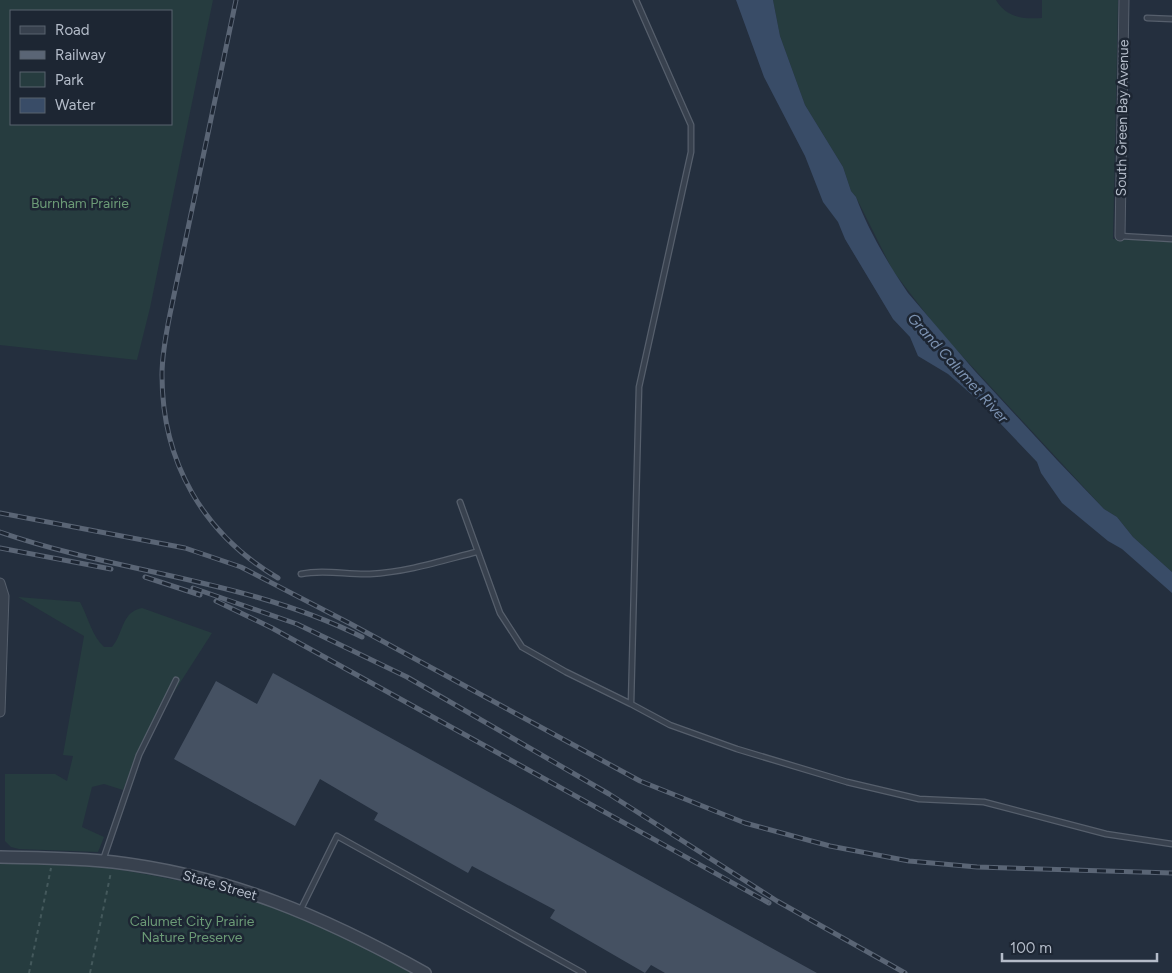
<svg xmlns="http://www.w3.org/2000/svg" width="1172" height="973" viewBox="0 0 1172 973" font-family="Figtree,sans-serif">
<rect width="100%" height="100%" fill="#242f3e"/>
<!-- green -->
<path fill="#263c3f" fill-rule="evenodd" d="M 0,0 L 213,0 L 150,308 L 137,360 L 0,345 ZM 11,11 L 171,11 L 171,124 L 11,124 Z
M 773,0 L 996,0 C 1007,18 1023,19 1042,18 L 1042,0 L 1118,0 L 1113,239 L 1172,241 L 1172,572 L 1133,537 L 1117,517 L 1104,509 L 940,332 L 893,271 L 856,197 L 851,191 L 843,167 L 805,105 L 780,36 Z
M 18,597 L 80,602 C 88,617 92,636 104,647 L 112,647 C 124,633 121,612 142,608 L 212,633 L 142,742 L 123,790 L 104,784 L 92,787 L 82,827 L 104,837 L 98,852 L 19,849 L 11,847 L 5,841 L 5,774 L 55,774 L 67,781 L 73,756 L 63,755 L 84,636 Z
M 53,859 C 120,870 189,879 254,900 C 309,918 362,945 412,973 L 0,973 L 0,863 L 51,864 Z"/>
<!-- water -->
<path fill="#394c67" d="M 736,0 L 773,0 L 780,36 L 805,105 L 843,167 L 851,191 L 856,197 C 868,230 889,265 908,293 L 974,370 L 1057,460 L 1104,509 L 1117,517 L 1133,537 L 1172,572 L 1172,593 L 1122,549 L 1108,541 L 1062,503 L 1041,473 L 1037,462 L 979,401 L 948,374 L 918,356 L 910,337 L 893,319 L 845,239 L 838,222 L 823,202 L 805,156 L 764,77 Z"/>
<!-- building -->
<path fill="#455162" d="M 273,673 L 817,973 L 665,973 L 651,965 L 645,973 L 550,918 L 555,910 L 472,866 L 468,873 L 374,820 L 378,813 L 320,779 L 295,826 L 174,759 L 216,681 L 257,704 Z"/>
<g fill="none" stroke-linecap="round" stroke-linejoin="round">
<defs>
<path id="service" d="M 1147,18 L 1172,19
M 1120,236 L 1172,239
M 460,502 L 500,613 L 522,647 L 566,672 L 631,704 L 670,725 L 737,749 L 847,782 L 919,799 L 984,802 L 1106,834 L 1172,844
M 301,574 C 324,569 347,575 370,574 C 407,572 441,561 476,552
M 631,704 L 639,387 L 691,152 L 691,125 L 636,0
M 103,860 L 139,755 L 176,680
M 300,911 L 337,836 L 583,973"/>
<path id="minor" d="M 1120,236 L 1124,0
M 0,583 L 4,596 L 0,712"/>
<path id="tertiary" d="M 0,857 C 38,858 76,858 113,862 C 230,876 324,917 425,973"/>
</defs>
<!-- service casing -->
<use href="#service" stroke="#565f6c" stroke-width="7"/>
<!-- minor casing -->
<use href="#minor" stroke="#565f6c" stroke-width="11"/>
<!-- tertiary casing -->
<use href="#tertiary" stroke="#565f6c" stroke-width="14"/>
<!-- path -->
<path stroke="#44595c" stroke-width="2" stroke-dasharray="4 4" stroke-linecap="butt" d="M 29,973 L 51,868
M 90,973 L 111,872"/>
<!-- service -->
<use href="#service" stroke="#38414e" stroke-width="4.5"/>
<!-- minor -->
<use href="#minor" stroke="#38414e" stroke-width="9"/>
<!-- tertiary -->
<use href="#tertiary" stroke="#38414e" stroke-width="11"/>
<defs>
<path id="rail" d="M 236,0 L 170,314 C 166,334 162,354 162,375 C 162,462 203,534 278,578
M 0,513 L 185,548 L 241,567 L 349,623 L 640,781 L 745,823 L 830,846 L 909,861 L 977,867 L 1172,873
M 0,532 C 118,573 249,580 362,637
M 0,548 L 111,569
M 145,577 L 200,595
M 193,588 L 297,624 L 407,677 L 609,794 L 777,901 L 905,973
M 216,601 L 272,628 L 769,903"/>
</defs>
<!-- rail casing -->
<use href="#rail" stroke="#5a6575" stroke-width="5"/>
<!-- rail -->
<use href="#rail" stroke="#1d2633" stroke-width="3" stroke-dasharray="9" stroke-linecap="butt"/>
</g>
<g text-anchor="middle" stroke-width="5" stroke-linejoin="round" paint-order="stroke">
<!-- street labels -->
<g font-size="14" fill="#b4bcc9" stroke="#1d2633">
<text transform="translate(1122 118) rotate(-89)" y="5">South Green Bay Avenue</text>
<text transform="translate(220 885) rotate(16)" y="5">State Street</text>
</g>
<!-- park labels -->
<g font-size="14" fill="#6b9a76" stroke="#1d2633">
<text x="80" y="208">Burnham Prairie</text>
<text x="192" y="926">Calumet City Prairie<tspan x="192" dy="16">Nature Preserve</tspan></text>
</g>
<!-- water labels -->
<g font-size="15" font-style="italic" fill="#7c92b1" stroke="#1d2633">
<text transform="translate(958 368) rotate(48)" y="5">Grand Calumet River</text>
</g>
</g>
<!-- legend -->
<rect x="10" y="10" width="162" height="115" fill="#1d2633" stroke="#59626f"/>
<rect x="20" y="26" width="25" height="8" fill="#38414e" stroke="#59626f"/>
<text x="55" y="35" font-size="15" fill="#b4bcc9">Road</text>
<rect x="20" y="51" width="25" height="8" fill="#5a6575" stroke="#59626f"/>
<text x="55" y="60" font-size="15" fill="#b4bcc9">Railway</text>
<rect x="20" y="72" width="25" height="15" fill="#263c3f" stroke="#59626f"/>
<text x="55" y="85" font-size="15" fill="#b4bcc9">Park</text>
<rect x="20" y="98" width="25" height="15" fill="#394c67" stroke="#59626f"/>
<text x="55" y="110" font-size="15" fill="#b4bcc9">Water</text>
<!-- scale -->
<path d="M1002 953v8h155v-8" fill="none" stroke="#b4bcc9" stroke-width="2.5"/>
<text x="1010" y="953" font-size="15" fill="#b4bcc9" stroke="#1d2633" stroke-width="4" paint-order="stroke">100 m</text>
</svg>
